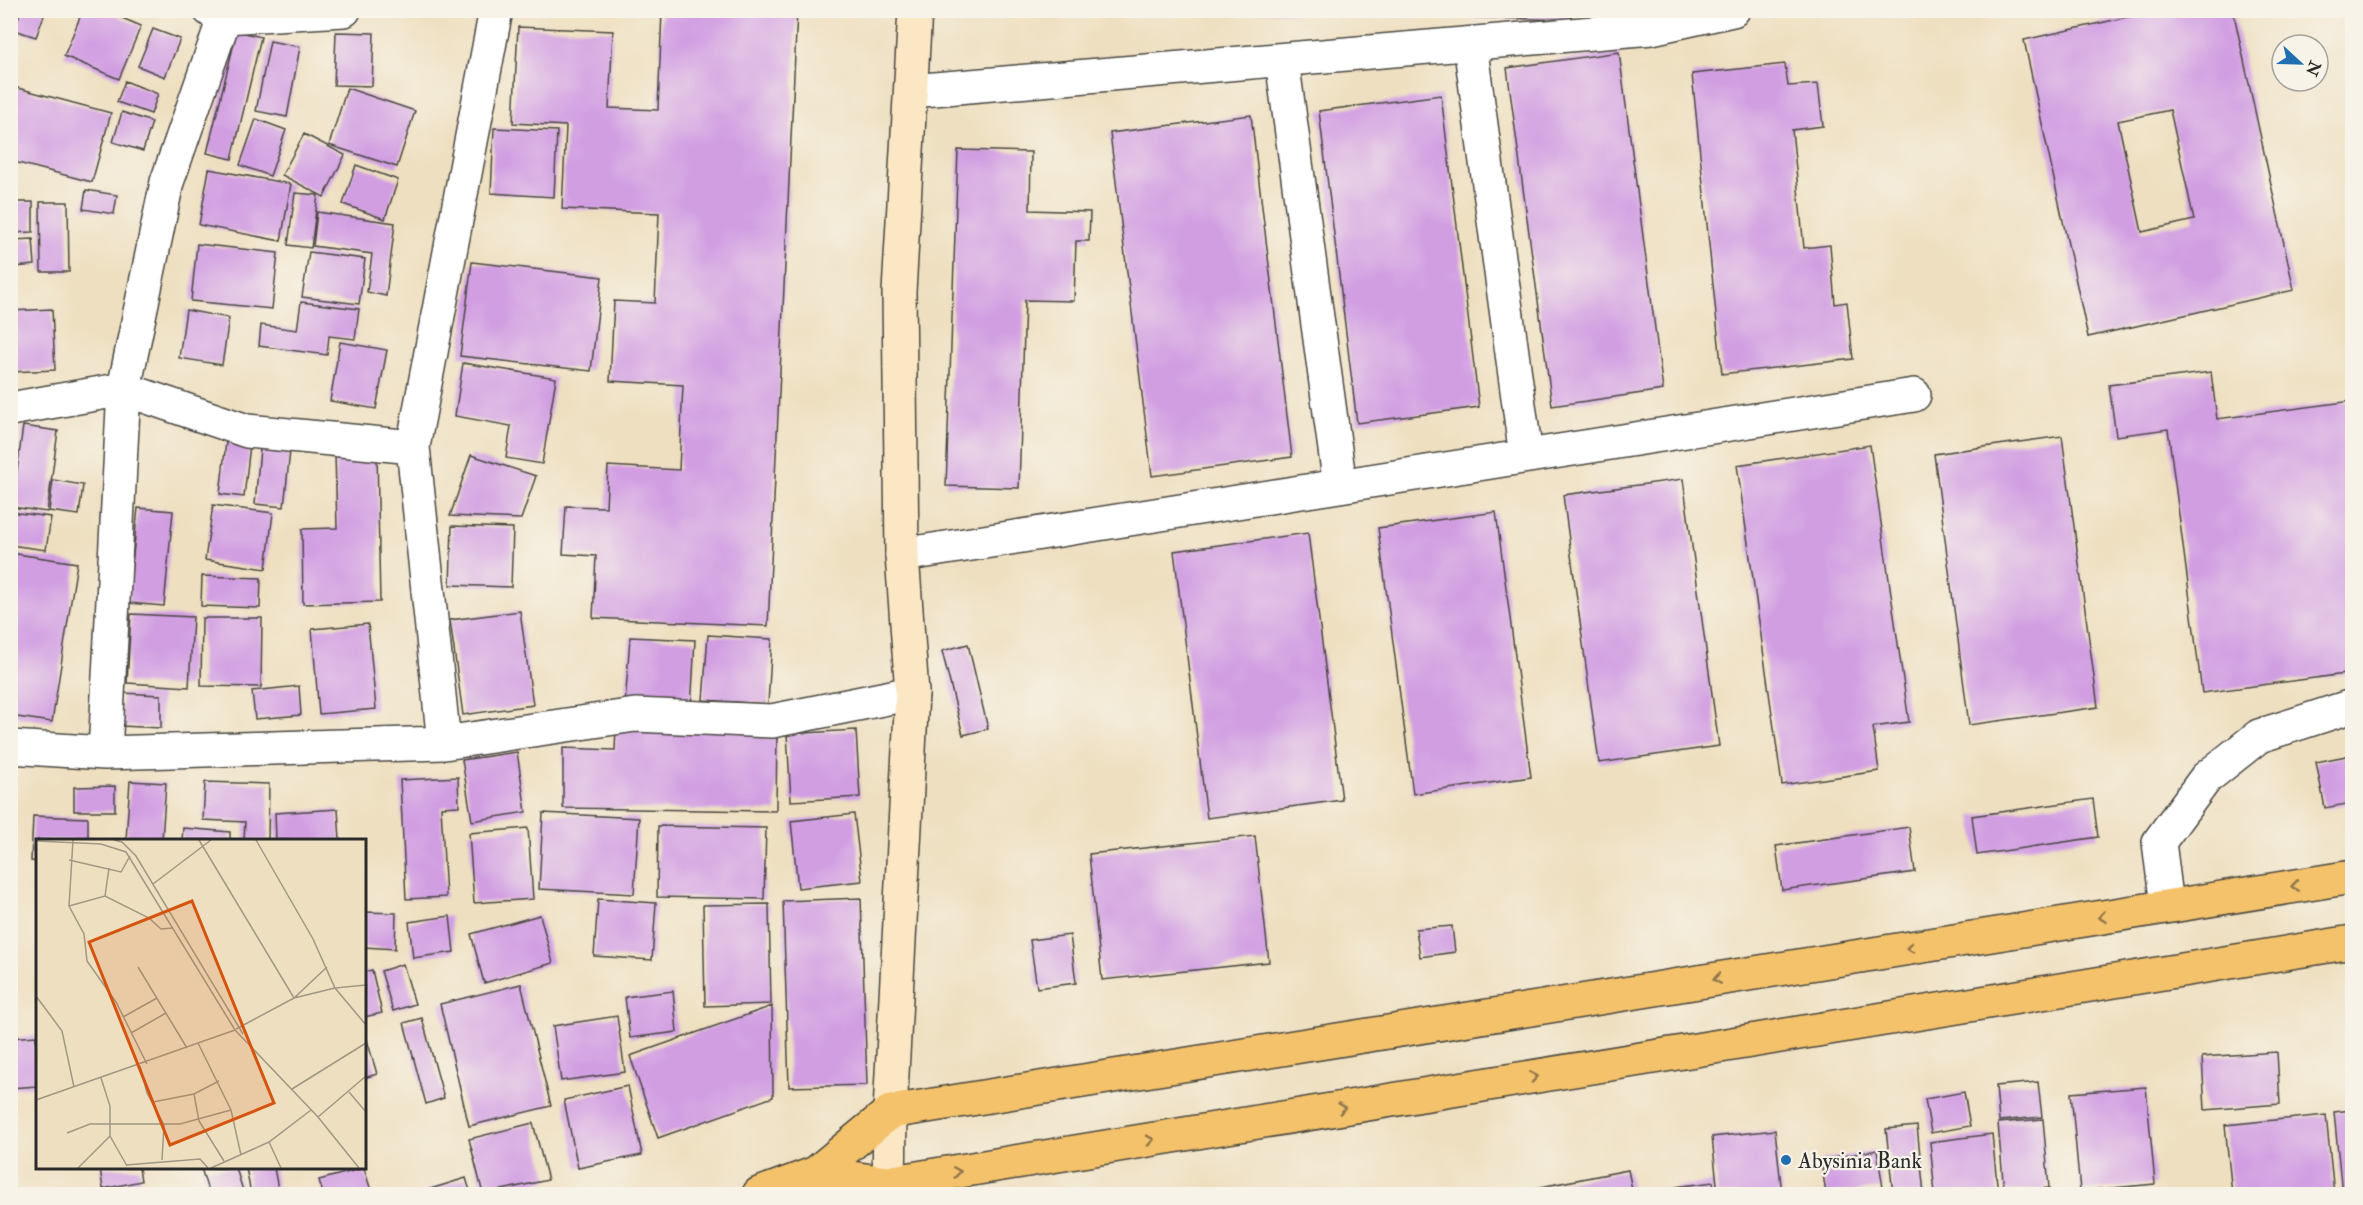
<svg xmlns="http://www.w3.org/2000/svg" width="2363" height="1205" viewBox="0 0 2363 1205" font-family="'IM FELL Double Pica',serif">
<rect width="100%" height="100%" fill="#f7f3e8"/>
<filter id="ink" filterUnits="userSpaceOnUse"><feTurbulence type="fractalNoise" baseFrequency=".0167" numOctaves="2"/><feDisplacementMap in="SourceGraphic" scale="12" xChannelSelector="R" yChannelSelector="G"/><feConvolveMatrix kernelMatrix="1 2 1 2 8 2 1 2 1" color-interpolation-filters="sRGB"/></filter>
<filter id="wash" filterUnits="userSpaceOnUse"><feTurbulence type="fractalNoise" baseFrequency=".008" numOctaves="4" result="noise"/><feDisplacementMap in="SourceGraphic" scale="24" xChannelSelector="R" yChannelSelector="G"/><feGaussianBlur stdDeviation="1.35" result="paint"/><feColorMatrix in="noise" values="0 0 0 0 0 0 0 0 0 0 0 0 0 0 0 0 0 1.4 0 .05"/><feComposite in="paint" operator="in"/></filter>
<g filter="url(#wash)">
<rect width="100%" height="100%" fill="#eedfc0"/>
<g id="blocks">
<!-- building -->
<path fill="#d19ee2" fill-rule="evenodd" d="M 21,10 L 46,10 L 36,37 L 14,30 Z
M 83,10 L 103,10 L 141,26 L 119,79 L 64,56 Z
M 662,10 L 797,11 L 768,626 L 593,618 L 596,556 L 563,554 L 566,506 L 606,507 L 608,466 L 679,470 L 683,385 L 610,381 L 614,301 L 655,303 L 659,213 L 562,209 L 566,126 L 513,123 L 518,27 L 613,31 L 609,108 L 658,110 Z
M 1207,10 L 1572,10 L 1571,20 Z
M 2159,10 L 2233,10 L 2294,290 L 2088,337 L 2024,40 ZM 2170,110 L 2194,220 L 2142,232 L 2118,121 Z
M 153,29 L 180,39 L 165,77 L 138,66 Z
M 237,31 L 261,37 L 232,159 L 207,153 Z
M 336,32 L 374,33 L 372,86 L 334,85 Z
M 270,41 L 300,47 L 287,117 L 256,111 Z
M 1619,52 L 1663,390 L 1552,406 L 1507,68 Z
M 1785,64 L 1788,86 L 1818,84 L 1823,126 L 1792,130 L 1804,248 L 1830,245 L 1835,304 L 1847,302 L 1853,359 L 1722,374 L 1692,74 Z
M 125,81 L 158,94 L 151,114 L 117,102 Z
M 14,87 L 111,113 L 92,182 L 10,161 L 10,100 Z
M 347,88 L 415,111 L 397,167 L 329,145 Z
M 1441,95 L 1479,407 L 1357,423 L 1319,111 Z
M 122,112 L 152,122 L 143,151 L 113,142 Z
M 1251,115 L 1292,457 L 1152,476 L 1110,133 Z
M 256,119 L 286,130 L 270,176 L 240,165 Z
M 494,128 L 557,131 L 554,197 L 491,193 Z
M 304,134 L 345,155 L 324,197 L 282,175 Z
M 958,150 L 1031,152 L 1030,210 L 1090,212 L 1089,241 L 1076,241 L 1074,301 L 1025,300 L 1019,488 L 946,486 Z
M 356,165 L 398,180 L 385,219 L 343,204 Z
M 209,169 L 291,184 L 281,241 L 199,225 Z
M 86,190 L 117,195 L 114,214 L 83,209 Z
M 295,193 L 318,195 L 311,248 L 288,245 Z
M 10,202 L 33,202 L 33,232 L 10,233 Z
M 40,202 L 68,202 L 69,272 L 41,272 Z
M 317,212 L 395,223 L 386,296 L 367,292 L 372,254 L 313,246 Z
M 33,239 L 35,265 L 15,267 L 12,240 Z
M 197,244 L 278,253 L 272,309 L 191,301 Z
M 309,252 L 365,259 L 359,304 L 302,297 Z
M 472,262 L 602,277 L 591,371 L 460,356 Z
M 301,302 L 359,309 L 355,339 L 329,336 L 327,355 L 259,346 L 261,325 L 297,330 Z
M 52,309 L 55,370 L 10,372 L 10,311 Z
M 186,310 L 229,318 L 222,365 L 179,358 Z
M 340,342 L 387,350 L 376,409 L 330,401 Z
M 463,363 L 556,378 L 542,464 L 506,458 L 511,426 L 455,416 Z
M 2211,372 L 2217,419 L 2352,401 L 2352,673 L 2202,693 L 2168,429 L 2116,436 L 2109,385 Z
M 23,426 L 58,431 L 47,512 L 12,507 Z
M 2062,436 L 2098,707 L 1969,725 L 1934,454 Z
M 226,442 L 250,445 L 244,497 L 220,494 Z
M 1870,445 L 1909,722 L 1873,727 L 1879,771 L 1782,785 L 1737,465 Z
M 260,449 L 290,451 L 284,507 L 255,504 Z
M 377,453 L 380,602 L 303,604 L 302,529 L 337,528 L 335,454 Z
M 471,455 L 536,476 L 521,519 L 450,516 Z
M 1683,479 L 1719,746 L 1599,763 L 1563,495 Z
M 53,480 L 83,485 L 79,515 L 49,511 Z
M 213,505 L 273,513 L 266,569 L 205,560 Z
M 138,508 L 173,511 L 164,606 L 128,603 Z
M 10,512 L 51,517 L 46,550 L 10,545 Z
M 1496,512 L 1531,777 L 1413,794 L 1378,528 Z
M 452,526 L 513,528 L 511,587 L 450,585 Z
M 1308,533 L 1342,800 L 1207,818 L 1174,551 Z
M 10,553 L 77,563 L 52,722 L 10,716 Z
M 202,576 L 261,578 L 260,608 L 201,606 Z
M 520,611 L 533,705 L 463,715 L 450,620 Z
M 131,614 L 193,617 L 189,687 L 127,683 Z
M 202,618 L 262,618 L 261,687 L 201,686 Z
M 368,624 L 376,709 L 319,714 L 312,629 Z
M 708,635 L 772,639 L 768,704 L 703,700 Z
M 630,637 L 695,640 L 691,709 L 625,706 Z
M 968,644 L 988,729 L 963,735 L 942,651 Z
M 299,686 L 301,715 L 255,719 L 252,691 Z
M 122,693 L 161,695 L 161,728 L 121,726 Z
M 616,727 L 777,730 L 776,811 L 563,808 L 563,748 L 615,750 Z
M 856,730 L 860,797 L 791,801 L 787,734 Z
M 517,752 L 526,812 L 472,821 L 462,760 Z
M 2351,755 L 2352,803 L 2325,808 L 2316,762 Z
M 458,777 L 459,806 L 441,807 L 446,897 L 406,899 L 400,780 Z
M 130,781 L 166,783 L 162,840 L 126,840 Z
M 205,782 L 269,784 L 268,840 L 244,840 L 245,822 L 203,820 Z
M 115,786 L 115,811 L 74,811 L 74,787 Z
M 2093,799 L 2098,837 L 1977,855 L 1972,816 Z
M 338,809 L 340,840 L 276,840 L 275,813 Z
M 543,813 L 639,818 L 634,894 L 539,889 Z
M 854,814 L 862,881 L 798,888 L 791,821 Z
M 33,816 L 88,818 L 88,840 L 38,840 L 38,862 L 31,861 Z
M 658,826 L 766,828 L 764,899 L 657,897 Z
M 1909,827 L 1915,872 L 1782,890 L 1776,846 Z
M 183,828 L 230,832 L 230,840 L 182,840 Z
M 528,828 L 533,899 L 474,903 L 469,833 Z
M 1255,836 L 1269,962 L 1102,980 L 1089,854 Z
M 861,898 L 867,1085 L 789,1087 L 783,901 Z
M 598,899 L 656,903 L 652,960 L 594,956 Z
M 769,904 L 771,1004 L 705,1006 L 703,905 Z
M 364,912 L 396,913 L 395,949 L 364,947 Z
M 540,915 L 553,963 L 484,983 L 471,934 Z
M 450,916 L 454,952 L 413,958 L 409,922 Z
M 1452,926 L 1455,952 L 1420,957 L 1416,929 Z
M 1070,935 L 1076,983 L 1037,988 L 1030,940 Z
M 403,964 L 415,1004 L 393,1011 L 381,971 Z
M 372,970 L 382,1013 L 364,1017 L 364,972 Z
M 521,984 L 551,1106 L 469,1126 L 440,1004 Z
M 673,991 L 677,1032 L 630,1038 L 625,997 Z
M 772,1006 L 773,1097 L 658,1138 L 630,1056 Z
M 617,1016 L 625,1072 L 561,1081 L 553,1026 Z
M 422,1018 L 444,1098 L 426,1104 L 404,1023 Z
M 36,1036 L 38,1086 L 10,1088 L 10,1038 Z
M 367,1040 L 377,1074 L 364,1078 L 364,1041 Z
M 2277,1052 L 2280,1104 L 2205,1110 L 2202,1057 Z
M 2038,1082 L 2042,1117 L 1999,1121 L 1996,1086 Z
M 628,1086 L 642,1155 L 578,1168 L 564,1100 Z
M 2146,1087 L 2155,1184 L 2080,1191 L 2071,1093 Z
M 1964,1092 L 1970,1126 L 1931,1133 L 1925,1099 Z
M 2352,1110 L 2352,1194 L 2342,1194 L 2334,1112 Z
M 2326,1115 L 2334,1194 L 2232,1194 L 2225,1125 Z
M 2043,1119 L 2049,1188 L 2004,1192 L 1998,1123 Z
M 533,1123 L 548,1180 L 483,1194 L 469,1139 Z
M 1917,1126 L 1924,1194 L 1893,1194 L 1886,1129 Z
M 1775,1130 L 1782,1194 L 1718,1194 L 1712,1137 Z
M 1992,1134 L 1998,1194 L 1935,1194 L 1930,1142 Z
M 1877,1150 L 1883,1188 L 1826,1194 L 1821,1160 Z
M 100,1168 L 139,1168 L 141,1181 L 103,1189 Z
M 201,1168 L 236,1168 L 244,1194 L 209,1194 Z
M 246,1168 L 274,1168 L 279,1194 L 251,1194 Z
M 364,1168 L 372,1194 L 323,1194 L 319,1180 Z
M 1628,1170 L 1633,1194 L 1511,1194 L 1510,1193 Z
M 466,1178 L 471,1194 L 425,1194 L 424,1191 Z
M 1713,1182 L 1715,1194 L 1676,1194 L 1675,1187 Z"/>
</g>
</g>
<g filter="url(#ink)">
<use href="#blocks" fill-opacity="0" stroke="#484641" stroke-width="1.5"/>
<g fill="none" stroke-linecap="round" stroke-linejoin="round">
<defs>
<path id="street" d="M 210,10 L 224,17 L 344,10
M 1470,44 L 1526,456
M 1282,60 L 1340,486
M 911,91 L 1652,28 L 1733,10
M 10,409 L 124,389 L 247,431 L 413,447
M 902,555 L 1914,395
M 444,743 L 413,447 L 496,10
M 10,747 L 105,753 L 444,743 L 635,715 L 772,721 L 912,693
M 105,753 L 124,389 L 167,182 L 227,10
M 2167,906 L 2159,842 L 2206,778 L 2259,736 L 2352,706"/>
<path id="secondary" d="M 889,1194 L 890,1112 L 912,693 L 902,555 L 899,292 L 915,10"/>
<path id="primary" d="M 816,1173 L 887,1183 L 2352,942
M 759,1194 L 816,1173 L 890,1112 L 2352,877"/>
</defs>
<!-- street casing -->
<use href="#street" stroke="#484641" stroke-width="36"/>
<!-- secondary casing -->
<use href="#secondary" stroke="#484641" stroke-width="36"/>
<!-- primary casing -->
<use href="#primary" stroke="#484641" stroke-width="36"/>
<!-- street -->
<use href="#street" stroke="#fff" stroke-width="33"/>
<!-- secondary -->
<use href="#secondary" stroke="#fbe7c3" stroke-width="33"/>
<!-- primary -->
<use href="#primary" stroke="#f4c26a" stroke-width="33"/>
</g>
<!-- one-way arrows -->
<defs><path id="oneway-chevron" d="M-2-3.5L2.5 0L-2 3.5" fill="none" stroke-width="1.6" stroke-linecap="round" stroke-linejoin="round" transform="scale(1.5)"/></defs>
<g stroke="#90764a">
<use href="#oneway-chevron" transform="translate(2295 886) rotate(171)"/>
<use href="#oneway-chevron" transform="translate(2102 917) rotate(171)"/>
<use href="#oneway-chevron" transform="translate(1910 948) rotate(171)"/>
<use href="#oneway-chevron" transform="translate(1717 979) rotate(171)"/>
<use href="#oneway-chevron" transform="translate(1534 1077) rotate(-9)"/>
<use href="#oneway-chevron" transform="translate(1342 1108) rotate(-9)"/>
<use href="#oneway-chevron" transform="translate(1150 1140) rotate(-9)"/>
<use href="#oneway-chevron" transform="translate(957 1172) rotate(-9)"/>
</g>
</g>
<!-- markers -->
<circle fill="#1f6fb2" stroke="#f7f3e8" stroke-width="2" cx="1786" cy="1160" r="6"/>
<g text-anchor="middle" stroke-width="4.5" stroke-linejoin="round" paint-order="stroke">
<!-- poi labels -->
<g font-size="22" fill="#2b2b2b" stroke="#f7f3e8" text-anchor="start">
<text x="1798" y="1168">Abysinia Bank</text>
</g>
</g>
<!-- overview -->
<g transform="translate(36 839)">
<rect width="330" height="330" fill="#eedfc0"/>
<path fill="none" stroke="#a09784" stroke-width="1.5" d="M 37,1 L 33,67 L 48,95 L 51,122 L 80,163 L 111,225M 78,1 L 86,3 L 100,17 L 207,195M 163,1 L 258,159 L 291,128M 220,1 L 277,100 L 299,149 L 330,186M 0,2 L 65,5 L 90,13 L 199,191 L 282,278 L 323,329M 33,21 L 85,33 L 94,17M 117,45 L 175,1M 69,57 L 73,29M 33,67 L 69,57 L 113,79 L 125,90 L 137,89M 102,128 L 151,209M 0,157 L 26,192 L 38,248M 87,178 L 121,159M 200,190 L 258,159 L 299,149 L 330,146M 95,194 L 130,174M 162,204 L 195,271 L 205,316M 104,227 L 111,254 L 128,286 L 126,321M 256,250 L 330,204M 313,253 L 330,273M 158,255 L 163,282 L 188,322M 0,261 L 199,191M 117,263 L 158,255 L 183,242M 282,278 L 330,237M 31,294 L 54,285 L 144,285 L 195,271M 74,297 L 91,327M 233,303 L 245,329M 90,326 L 164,320 L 172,329M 42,329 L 74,297 L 74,267 L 65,239M 175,329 L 233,303 L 275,271"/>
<path fill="#d5540f" fill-opacity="0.15" stroke="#d5540f" stroke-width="3" d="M 156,62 L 238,264 L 134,306 L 53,103 Z"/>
<rect width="330" height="330" fill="none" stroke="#2b2b2b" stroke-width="3"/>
</g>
<!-- margin -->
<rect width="2363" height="1205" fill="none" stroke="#f7f3e8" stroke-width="36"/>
<!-- north arrow -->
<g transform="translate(2300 63) rotate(112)"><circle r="28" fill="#f7f3e8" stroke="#a5a39c" stroke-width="1.5"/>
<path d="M0-4.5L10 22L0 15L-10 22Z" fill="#1f6fb2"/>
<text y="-9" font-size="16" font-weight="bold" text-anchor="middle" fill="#2b2b2b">N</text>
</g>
</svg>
